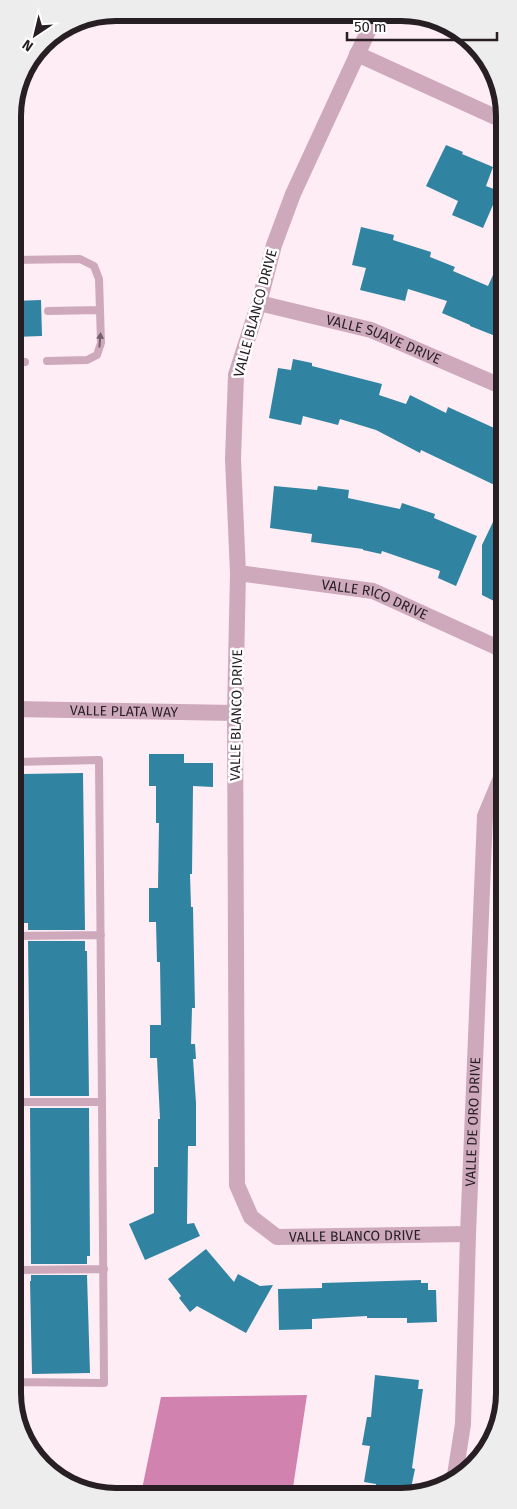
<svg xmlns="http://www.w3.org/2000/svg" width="517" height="1509" viewBox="0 0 517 1509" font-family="'Fira Sans',sans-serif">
<rect width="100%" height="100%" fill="#feedf5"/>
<!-- water -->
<path fill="#d282af" d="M 307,1395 L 292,1494 L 141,1494 L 161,1397 Z"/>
<!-- building -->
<path fill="#3084a1" d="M 446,145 L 463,152 L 462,154 L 493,167 L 486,186 L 499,191 L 483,228 L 452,215 L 458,201 L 426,186 Z
M 361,227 L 394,235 L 393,240 L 431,252 L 430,257 L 455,267 L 453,271 L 488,286 L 503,253 L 503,339 L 470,326 L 470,325 L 442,313 L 447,301 L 408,289 L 405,301 L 360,290 L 366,268 L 352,265 Z
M 41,300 L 42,336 L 13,337 L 13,301 Z
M 293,359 L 312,363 L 312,366 L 382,384 L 379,395 L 406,404 L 410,395 L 446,413 L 448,407 L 503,432 L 503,489 L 421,450 L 420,453 L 376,430 L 340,419 L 338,425 L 303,416 L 301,425 L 269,418 L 278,368 L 291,370 Z
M 274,486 L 317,490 L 318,486 L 349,490 L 348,498 L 400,509 L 402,503 L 435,514 L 434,518 L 477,536 L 456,586 L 438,578 L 440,571 L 382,551 L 381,554 L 363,550 L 363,549 L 311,542 L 312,534 L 270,528 Z
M 503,501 L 503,588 L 496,602 L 482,595 L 482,545 Z
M 149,754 L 184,754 L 184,763 L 213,763 L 213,787 L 193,786 L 192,874 L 190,874 L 191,907 L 193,907 L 195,1008 L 192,1008 L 191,1044 L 195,1044 L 196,1059 L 193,1059 L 196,1103 L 196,1146 L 188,1146 L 187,1224 L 194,1223 L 200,1236 L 145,1260 L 129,1224 L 154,1213 L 154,1167 L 158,1167 L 158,1119 L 160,1119 L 157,1058 L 150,1058 L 150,1025 L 161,1025 L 160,962 L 157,962 L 156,922 L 149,922 L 149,888 L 158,888 L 159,823 L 156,823 L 156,786 L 149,786 Z
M 83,773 L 85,930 L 28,930 L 28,923 L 24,923 L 23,774 Z
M 28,941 L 85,941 L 85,951 L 87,951 L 89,1096 L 30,1096 Z
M 30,1108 L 89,1108 L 90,1256 L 87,1256 L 87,1264 L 31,1264 Z
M 206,1249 L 234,1282 L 238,1274 L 260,1286 L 273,1285 L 246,1333 L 197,1306 L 190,1312 L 179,1298 L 181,1296 L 168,1279 Z
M 31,1275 L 87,1275 L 90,1373 L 32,1374 L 30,1281 L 31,1281 Z
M 421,1280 L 421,1283 L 428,1283 L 428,1290 L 436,1290 L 437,1322 L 407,1323 L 407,1318 L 367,1318 L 367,1316 L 312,1319 L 312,1329 L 279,1330 L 278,1289 L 322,1288 L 322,1283 Z
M 375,1375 L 419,1380 L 418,1389 L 423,1389 L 412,1468 L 415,1469 L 410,1493 L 376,1486 L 376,1484 L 364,1482 L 370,1446 L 362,1445 L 367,1417 L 371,1417 Z"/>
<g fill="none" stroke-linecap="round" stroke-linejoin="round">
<!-- service -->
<path stroke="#cea9bc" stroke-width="8" d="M 13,260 L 80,259 L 94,266 L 99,279 L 100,310
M 47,361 L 87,360 L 97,355 L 101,343 L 100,310 L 48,311
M 13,362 L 25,362
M 14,762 L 99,760 L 102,1102
M 14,842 L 17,1127
M 14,936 L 101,935
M 14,1102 L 102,1102 L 104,1383 L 15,1382
M 14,1127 L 17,1127 L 19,1411
M 19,1270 L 104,1269"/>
<!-- minor -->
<g stroke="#cea9bc" stroke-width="16">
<path id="s1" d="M 376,14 L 293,194 L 274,245 L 259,303 L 236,375 L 233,459 L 238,573 L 235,713 L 237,1185 L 251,1217 L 277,1237 L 468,1234"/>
<path d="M 357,54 L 502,120"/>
<path id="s2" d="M 259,303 L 371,330 L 503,387"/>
<path id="s3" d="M 238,573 L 373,591 L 503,650"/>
<path id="s4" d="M 14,709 L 235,713"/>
<path id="s5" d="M 455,1475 L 463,1424 L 468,1234 L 485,816 L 503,773"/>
</g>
</g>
<!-- one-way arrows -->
<defs><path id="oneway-solid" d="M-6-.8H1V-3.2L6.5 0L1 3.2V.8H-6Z" transform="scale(1.25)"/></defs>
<use fill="#725d68" href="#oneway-solid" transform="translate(100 340) rotate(-85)"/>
<g text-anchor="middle" stroke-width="5" stroke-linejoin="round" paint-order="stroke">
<!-- street labels -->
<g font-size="14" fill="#271f23" stroke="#fff">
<text transform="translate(255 313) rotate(-75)" y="5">VALLE BLANCO DRIVE</text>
<text dy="5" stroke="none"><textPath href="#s2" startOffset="130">VALLE SUAVE DRIVE</textPath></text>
<text dy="5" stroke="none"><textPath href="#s3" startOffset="140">VALLE RICO DRIVE</textPath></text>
<text dy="5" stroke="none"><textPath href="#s4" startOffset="110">VALLE PLATA WAY</textPath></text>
<text transform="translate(236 715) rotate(-89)" y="5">VALLE BLANCO DRIVE</text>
<text dy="5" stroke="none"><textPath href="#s5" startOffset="354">VALLE DE ORO DRIVE</textPath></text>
<text dy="5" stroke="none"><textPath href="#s1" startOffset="1344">VALLE BLANCO DRIVE</textPath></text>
</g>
</g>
<!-- crop -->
<path d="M0 0H517V1509H0ZM116 21H401A95 95 0 0 1 496 116V1393A95 95 0 0 1 401 1488H116A95 95 0 0 1 21 1393V116A95 95 0 0 1 116 21Z" fill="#eeeded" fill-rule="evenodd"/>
<path fill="none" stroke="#271f23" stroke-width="6" d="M116 21H401A95 95 0 0 1 496 116V1393A95 95 0 0 1 401 1488H116A95 95 0 0 1 21 1393V116A95 95 0 0 1 116 21Z"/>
<!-- north arrow -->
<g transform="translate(35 35) rotate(215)" stroke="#ffffff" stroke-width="4" paint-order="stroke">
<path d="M0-4L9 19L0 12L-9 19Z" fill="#271f23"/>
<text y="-8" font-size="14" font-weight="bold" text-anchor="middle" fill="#271f23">N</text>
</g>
<!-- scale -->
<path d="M347 32v8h150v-8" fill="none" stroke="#271f23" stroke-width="2.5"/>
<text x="354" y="32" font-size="15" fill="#271f23" stroke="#ffffff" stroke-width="4" paint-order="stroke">50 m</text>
</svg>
